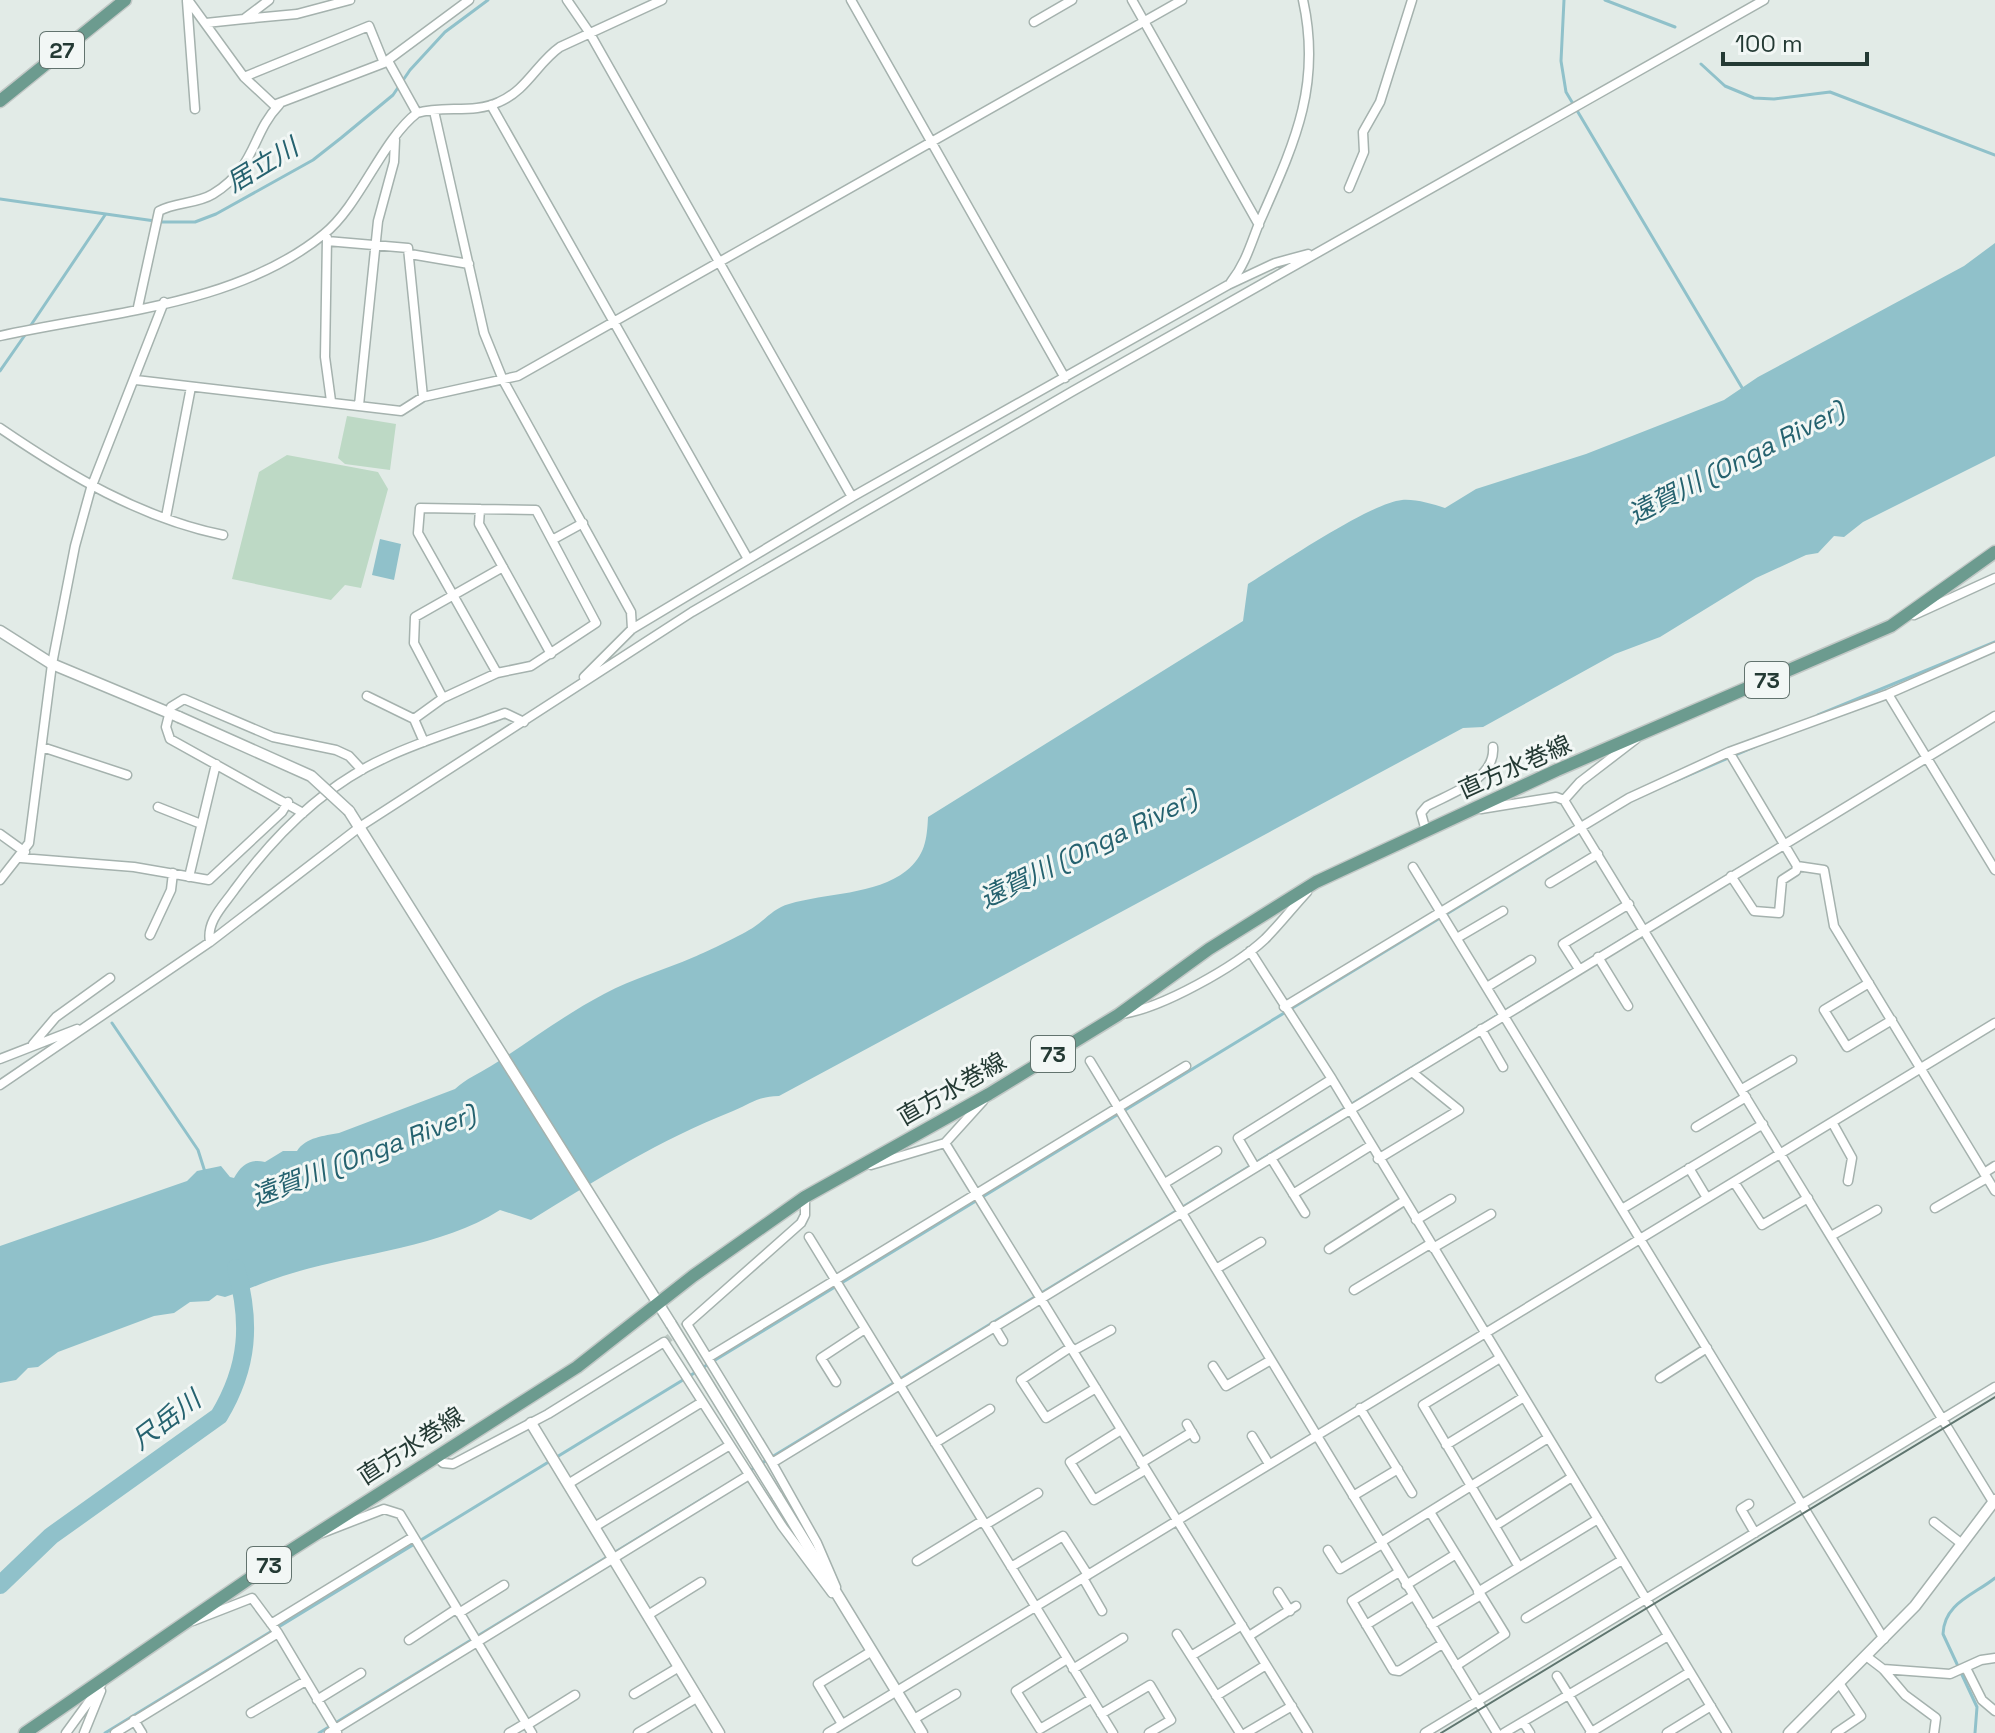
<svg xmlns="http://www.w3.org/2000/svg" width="1995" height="1733" viewBox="0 0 1995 1733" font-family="'Space Grotesk','Noto Sans JP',sans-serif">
<rect width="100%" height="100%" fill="#e2ebe7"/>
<!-- green -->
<path fill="#bdd9c5" d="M 347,416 L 396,424 L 390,470 L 345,464 L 338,458 Z
M 287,455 L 378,472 L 388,489 L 361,588 L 345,585 L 331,600 L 232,579 L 259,472 Z"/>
<!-- water -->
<path fill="#90c1ca" d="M 1995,243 L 1995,456 L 1863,522 L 1844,537 L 1834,536 L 1818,553 L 1806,555 L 1756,578 L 1660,637 L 1615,654 L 1483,727 L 1463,728 L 779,1096 C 756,1097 753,1103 733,1111 C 658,1141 599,1178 531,1220 L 500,1210 C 437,1250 353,1253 283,1276 C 264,1282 245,1291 225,1297 L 217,1295 L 209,1301 L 190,1302 L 174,1313 L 154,1316 L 58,1352 L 38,1367 L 28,1368 L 16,1380 L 0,1383 L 0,1246 L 187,1181 L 197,1171 L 221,1166 L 230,1177 L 234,1178 C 241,1165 250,1158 265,1162 L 283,1151 L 297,1151 C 306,1137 324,1136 339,1133 L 455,1089 C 467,1078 478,1074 491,1066 C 529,1042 564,1015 604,994 C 634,978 664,970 694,957 C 706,952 744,934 754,927 C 766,919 774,908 789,904 C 825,893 876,895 906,871 C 925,856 927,839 928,817 L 1243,621 L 1248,584 C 1279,565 1370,503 1402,500 C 1416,499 1432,504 1445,508 L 1476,489 L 1586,454 L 1724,400 L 1758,377 L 1964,266 Z
M 380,539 L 401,544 L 394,580 L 372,575 Z"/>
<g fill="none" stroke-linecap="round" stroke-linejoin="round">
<!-- stream -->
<path stroke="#90c1ca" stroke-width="3" d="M 1564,0 L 1561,61 L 1566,92 L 1744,391
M 1605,0 L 1675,27
M 1701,64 L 1725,86 L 1754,98 L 1774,99 L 1830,92 L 1995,155
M 0,199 L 162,222 L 195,222 L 216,214 L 313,160 L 341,138 L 393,95 L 410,70 L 445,32 L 488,0
M 29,328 L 105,215
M 0,371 L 25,335
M 1818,715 L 1995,642
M 1675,781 L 1756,746
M 112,1023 L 198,1150 L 205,1172
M 702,1368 L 1576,835
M 749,1471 L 1761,855
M 105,1733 L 696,1372
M 319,1733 L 712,1493
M 1975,1733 L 1977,1707 L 1943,1634 C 1944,1603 1974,1595 1995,1578"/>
<!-- river -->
<path stroke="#90c1ca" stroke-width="18" d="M 0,1585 L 51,1536 L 219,1416 C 249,1366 251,1322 236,1268"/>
<!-- minor-tunnel -->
<path stroke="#bcc8c3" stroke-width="8" stroke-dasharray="8 4" stroke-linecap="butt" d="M 664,1342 L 687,1324"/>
<defs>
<path id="minor" d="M 188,0 L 244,77 L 274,105 L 384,63 L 469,0
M 567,0 L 589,32 L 852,497
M 851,0 L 1065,378
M 1132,0 L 1259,225
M 187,1 L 195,109
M 244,19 L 297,14 L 350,0
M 1034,22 L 1072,0
M 206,23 L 244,19 L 269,0
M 388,61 L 417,113
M 244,77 L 369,26 L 384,63
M 491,105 L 748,559
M 434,111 L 484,333 L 503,380 L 631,612 L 632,629
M 1349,188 L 1364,152 L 1363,132 L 1380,102 L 1412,0
M 327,238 L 325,357 L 331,401
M 327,241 L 408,248 L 423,397
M 410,254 L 469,264
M 1231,282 C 1246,263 1251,243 1260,221 C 1294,144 1322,86 1303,0
M 138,307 L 159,211 C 175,202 197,204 213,194 C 257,167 251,134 279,105
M 0,336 C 107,312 236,306 324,234 C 360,205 382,140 417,113 C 443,105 474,114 499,102 C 527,90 537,63 560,47 L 662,0
M 136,380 L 401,411 L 423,397 L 518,376 L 1182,0
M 359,405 L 378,221 L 394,162 L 395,140
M 0,428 C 69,475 140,518 223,535
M 480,509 L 479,524 L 551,654
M 166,517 L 191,387
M 552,540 L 583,523
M 1914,615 L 1995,578
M 584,677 L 632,629 L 852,497 L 1228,285 L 1275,263 L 1308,254
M 1888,694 L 1995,870
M 367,696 L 414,719 L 424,742
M 443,698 L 414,643 L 415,617 L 503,567
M 414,719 L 443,698 L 497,673 L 531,666 L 596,623 L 536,510 L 420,508 L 418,533 L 497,673
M 42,747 L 127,775
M 1729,752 L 1797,866 L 1824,870 L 1834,926 L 1995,1191
M 1564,800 L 1580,782 L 1636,739
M 158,807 L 201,824
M 1481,809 L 1556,797 L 1564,800 L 1993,1502
M 303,813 L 170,739 L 166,727 L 171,707 L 184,699 L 273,737 L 336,750 L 349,756 L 362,770
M 1426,831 L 1421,813 L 1427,806 C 1451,793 1496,779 1493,747
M 0,834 L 25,852
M 21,858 L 134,867 L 209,880 L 282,812 L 288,802
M 1413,867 L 1884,1639
M 1731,876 L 1754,911 L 1779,913 L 1782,880 L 1796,871 L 1797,866
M 189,877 L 216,764
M 0,880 L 29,843 L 52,664 L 75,546 L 91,488 L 164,302
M 1550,883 L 1598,854
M 150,935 L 171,890 L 173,873
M 1457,938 L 1503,911
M 210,942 C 206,921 224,905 235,889 C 274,836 325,785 385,758 C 423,740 465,728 505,713 L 524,722
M 1250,951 L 1332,1079 L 1727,1733
M 1598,957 L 1628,1006
M 1579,969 L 1563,944 L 1629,904
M 1869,983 L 1824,1010 L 1847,1047 L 1892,1020
M 1487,987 L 1531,960
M 1284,1007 L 1629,798 L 1729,752 L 1888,694 L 1995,647
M 1122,1014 C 1162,1008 1235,967 1265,939 C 1280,924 1293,907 1307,892
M 1481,1029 L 1503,1067
M 33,1044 L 56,1017 L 110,978
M 0,1059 L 77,1029
M 1090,1061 L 1497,1733
M 0,1085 L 210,942 L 361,826 L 692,612 L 1073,391 L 1764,0
M 1742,1089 L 1792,1060
M 1832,1122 L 1852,1158 L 1848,1181
M 1696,1127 L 1746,1097
M 945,1143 L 1308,1733
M 1271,1158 L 1305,1213
M 1378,1159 L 1459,1110 L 1412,1072
M 871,1165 L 945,1143 L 983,1101
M 1255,1167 L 1238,1138 L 1332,1079
M 1689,1168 L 1707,1198
M 1984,1173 L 1995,1166
M 1734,1182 L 1762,1225 L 1808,1198
M 1165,1183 L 1217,1151
M 1293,1194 L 1370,1146
M 805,1197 L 805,1215 L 801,1223 L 687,1324 L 772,1463 L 817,1543 L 836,1587
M 1935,1208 L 1987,1178
M 1622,1209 L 1763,1124
M 1416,1220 L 1451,1199
M 1831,1236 L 1877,1210
M 809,1237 L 1113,1733
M 1433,1248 L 1491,1214
M 1329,1249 L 1404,1201
M 1216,1269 L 1261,1242
M 1354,1290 L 1430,1244
M 994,1326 L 1003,1341
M 1071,1347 L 1021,1380 L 1046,1418 L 1096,1388
M 1073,1351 L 1111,1330
M 709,1357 L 1186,1066
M 1500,1358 L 1423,1405 L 1519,1567 L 1598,1519
M 1213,1366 L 1226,1386 L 1271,1360
M 1660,1378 L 1707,1348
M 836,1382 L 821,1358 L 865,1329
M 1360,1408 L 1412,1493
M 1187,1424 L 1195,1438
M 1121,1430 L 1070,1462 L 1094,1500 L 1145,1470
M 1252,1436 L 1269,1464
M 935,1443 L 990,1409
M 1446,1445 L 1524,1397
M 436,1456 L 443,1463 L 453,1464 L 548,1414 L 664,1342 L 782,1526 L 832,1593
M 772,1463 L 1995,716
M 1141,1463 L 1192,1432
M 568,1484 L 702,1402
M 1353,1496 L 1398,1469
M 1749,1504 L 1741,1509 L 1755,1533
M 1430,1512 L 1505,1634 L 1456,1666
M 1934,1522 L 1962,1544
M 985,1525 L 1038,1493
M 596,1526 L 730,1445
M 1495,1526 L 1572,1477
M 322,1533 L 384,1509 L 400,1514 L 532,1733
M 1381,1542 L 1548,1438
M 1328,1550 L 1340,1569 L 1382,1544
M 917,1561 L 982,1521
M 1011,1567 L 1063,1536 L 1088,1575
M 1399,1572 L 1352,1601 L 1393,1670 L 1399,1671 L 1442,1644
M 1083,1578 L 1102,1611
M 1406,1585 L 1456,1554
M 1278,1592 L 1290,1611
M 1478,1592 L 1519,1567
M 459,1613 L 504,1585
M 648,1615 L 701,1582
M 1526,1618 L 1622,1560
M 193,1621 L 252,1598 L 278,1633 L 337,1732
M 271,1624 L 413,1537
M 1366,1625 L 1413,1596
M 1431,1625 L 1481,1595
M 1177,1634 L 1240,1733
M 1249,1636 L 1296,1606
M 409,1640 L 456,1609
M 1191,1656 L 1242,1625
M 1866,1656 L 1883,1669 L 1905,1695 L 1936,1718 L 1934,1733
M 1067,1659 L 1016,1691 L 1040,1729 L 1091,1699
M 1966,1668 L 1982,1700 L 1995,1711
M 1073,1669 L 1123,1638
M 1883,1669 L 1950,1674 L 1981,1660 L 1995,1658
M 1557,1676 L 1592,1733
M 634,1694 L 679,1667
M 1216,1696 L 1266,1665
M 317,1700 L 361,1673
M 251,1713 L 304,1682
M 1101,1714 L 1150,1685 L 1171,1720 L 1149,1733
M 914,1719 L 956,1694
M 134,1720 L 142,1733
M 1523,1722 L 1530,1733
M 842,1724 L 818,1684 L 872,1651
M 527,1725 L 575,1695
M 66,1733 L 101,1685
M 84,1733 L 101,1691
M 115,1733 L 278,1633
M 329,1733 L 749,1475
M 509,1733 L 526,1723
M 638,1733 L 698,1697
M 828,1733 L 1995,1023
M 1246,1733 L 1292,1706
M 1425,1733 L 1995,1387
M 1504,1733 L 1668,1636
M 1590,1733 L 1690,1672
M 1667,1733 L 1711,1706
M 1836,1733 L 1861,1716 L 1839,1683"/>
<path id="tertiary" d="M 0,631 L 52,664 L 179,717
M 349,811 L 671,1324
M 531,1423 L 719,1733
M 777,1496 L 922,1733
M 1789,1733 L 1915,1606 L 1995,1500"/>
<path id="primary" d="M 0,101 L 125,0
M 25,1733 L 291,1550 L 577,1367 L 693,1276 L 805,1197 L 989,1094 L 1118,1015 L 1209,949 L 1316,882 L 1557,770 L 1891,626 L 1995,552"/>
</defs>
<!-- minor casing -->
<use href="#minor" stroke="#a5b2ae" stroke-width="11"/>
<!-- tertiary casing -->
<use href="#tertiary" stroke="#a5b2ae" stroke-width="13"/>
<!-- primary casing -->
<use href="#primary" stroke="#c2c8c6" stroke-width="15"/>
<!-- minor -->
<use href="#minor" stroke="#fff" stroke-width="8"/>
<!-- tertiary -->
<use href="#tertiary" stroke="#fff" stroke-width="10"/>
<!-- primary -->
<use href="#primary" stroke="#6c9b8f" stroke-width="12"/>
<!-- tram -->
<path stroke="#5f756f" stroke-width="2" d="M 1441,1733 L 1995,1397"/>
<defs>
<path id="tertiary-bridge" d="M 179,717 L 311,776 L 349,811
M 671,1324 L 777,1496"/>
</defs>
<!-- tertiary-bridge casing -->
<use href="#tertiary-bridge" stroke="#a5b2ae" stroke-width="13" stroke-linecap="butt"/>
<!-- tertiary-bridge -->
<use href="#tertiary-bridge" stroke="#fff" stroke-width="10"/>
</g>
<g text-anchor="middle" stroke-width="6" stroke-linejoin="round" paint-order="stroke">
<!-- shield labels -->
<g fill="#f2f7f5" stroke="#62736e" stroke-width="2">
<rect x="40" y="32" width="44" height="36" rx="6"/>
<rect x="1745" y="662" width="44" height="36" rx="6"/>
<rect x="1031" y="1036" width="44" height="36" rx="6"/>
<rect x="247" y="1547" width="44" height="36" rx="6"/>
</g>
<g font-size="22" font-weight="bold" fill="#243a34">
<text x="62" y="58">27</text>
<text x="1767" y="688">73</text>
<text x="1053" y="1062">73</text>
<text x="269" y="1573">73</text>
</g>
<!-- street labels -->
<g font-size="24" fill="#243a34" stroke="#f2f7f5">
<text transform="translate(1515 767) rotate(-24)" y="8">直方水巻線</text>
<text transform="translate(952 1089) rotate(-30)" y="8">直方水巻線</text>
<text transform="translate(411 1446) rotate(-33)" y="8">直方水巻線</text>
</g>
<!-- water labels -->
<g font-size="26" font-style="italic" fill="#25626f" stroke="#f2f7f5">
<text transform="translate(262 165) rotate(-31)" y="9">居立川</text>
<text transform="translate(1736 462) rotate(-27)" y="9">遠賀川 (Onga River)</text>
<text transform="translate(1088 848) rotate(-26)" y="9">遠賀川 (Onga River)</text>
<text transform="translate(363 1155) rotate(-21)" y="9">遠賀川 (Onga River)</text>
<text transform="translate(166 1420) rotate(-37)" y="9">尺岳川</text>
</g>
</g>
<!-- scale -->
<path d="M1723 52v12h144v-12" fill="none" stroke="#243a34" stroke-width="4"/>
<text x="1735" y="52" font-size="24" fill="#243a34" stroke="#f2f7f5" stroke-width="6" paint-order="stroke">100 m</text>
</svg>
